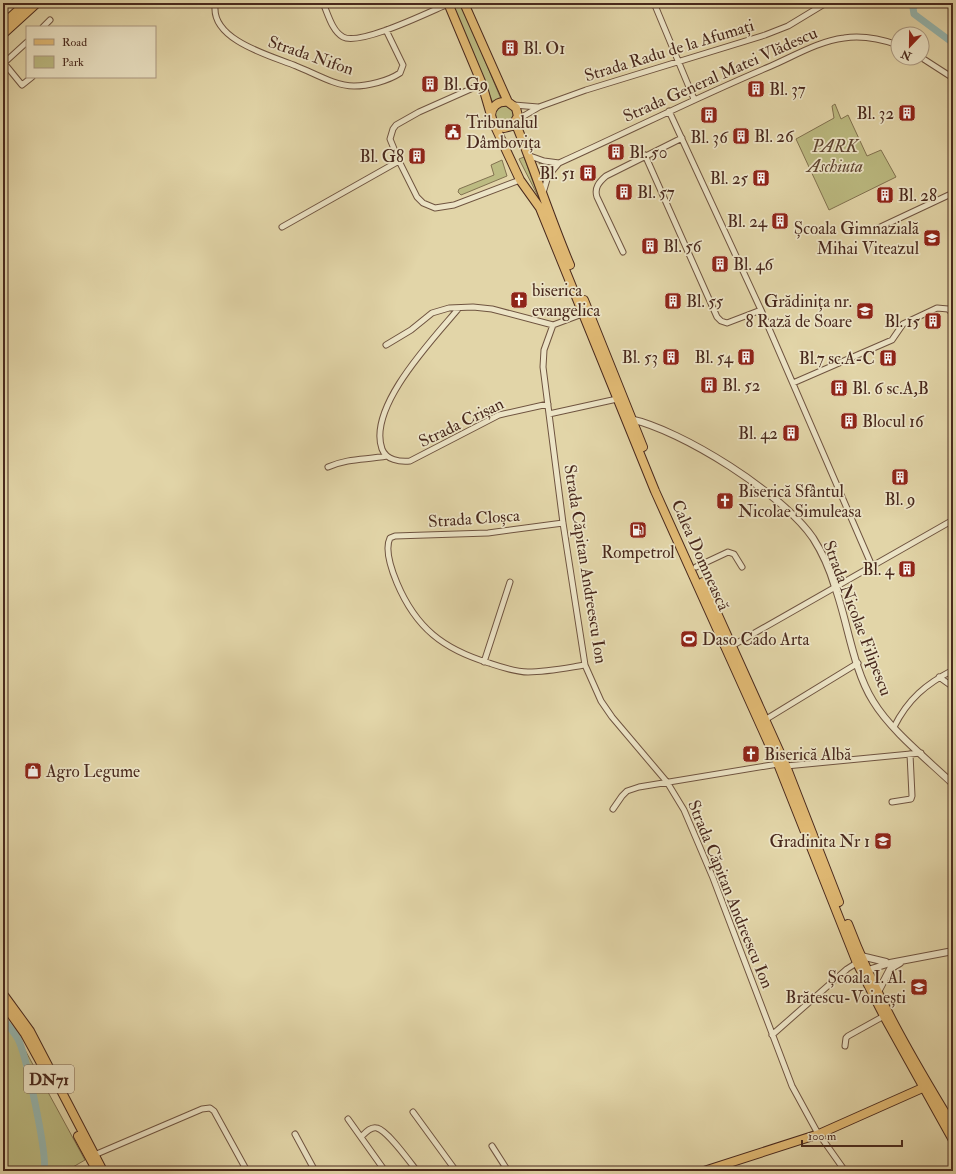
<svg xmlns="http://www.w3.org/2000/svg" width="956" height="1174" viewBox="0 0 956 1174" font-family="'IM FELL Double Pica',serif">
<rect width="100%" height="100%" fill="#e2d5a8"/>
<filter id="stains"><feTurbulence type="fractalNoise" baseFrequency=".005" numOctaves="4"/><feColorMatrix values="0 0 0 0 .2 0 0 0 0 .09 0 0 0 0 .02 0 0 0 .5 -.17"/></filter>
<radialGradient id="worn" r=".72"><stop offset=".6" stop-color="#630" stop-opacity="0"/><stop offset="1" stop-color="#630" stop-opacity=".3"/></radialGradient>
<!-- green -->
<path fill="#bcbb82" stroke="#827250" d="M 452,3 L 461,3 L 501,99 L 493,103 Z
M 835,104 L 841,119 L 848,115 L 867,156 L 881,150 L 896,177 L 829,210 L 796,139 L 834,118 L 832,106 Z
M495 115a9 9 0 1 1 18 0a9 9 0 1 1-18 0Z
M 524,157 L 539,198 L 519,159 Z
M 502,160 L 507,176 L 461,195 L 458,192 L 459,189 L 494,175 L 491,165 Z
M 539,163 L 554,165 L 544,177 Z
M 3,1016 L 19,1039 L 85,1160 L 66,1171 L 3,1171 Z"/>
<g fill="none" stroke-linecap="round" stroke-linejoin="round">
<!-- canal -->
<path stroke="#96b7b0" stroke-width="7" d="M 917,3 L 913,8 L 914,14 L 953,43
M 3,1019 C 8,1025 14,1032 18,1039 C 26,1054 48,1157 44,1171"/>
<defs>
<path id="minor" d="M 217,3 L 215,7 C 213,41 272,56 296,66 C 314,73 335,86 354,86 C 368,86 388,81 400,73 L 403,65 L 386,30
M 323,3 C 328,14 332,31 343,37 C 360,46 429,12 448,4
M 654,3 L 694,99
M 43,27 L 50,20
M 27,42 L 4,63 L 22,85 L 32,77
M 922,58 L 953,78
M 482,84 L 419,112 L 396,125 L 393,129 L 390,139 L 399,161 L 417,197 L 423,203 L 435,208 L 454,205 L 520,180
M 514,105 L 538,107
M 669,111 L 761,310 L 872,566
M 517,120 L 539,107 L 586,90 L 765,35 L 788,26 L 826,3
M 645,155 L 717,317 L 721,321 L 727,323 L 761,310
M 530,156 L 544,161 L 559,163
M 543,193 L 548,176 L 559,163 C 630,131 699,96 771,66 C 794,56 819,41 844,38 C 863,35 881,39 898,45
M 282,227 L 399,161
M 872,231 L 953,193
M 623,252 L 597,197 C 594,188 599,182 606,176 L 682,138
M 459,308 C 434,338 367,407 382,449 C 386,460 400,462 410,461 L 499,415 L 548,404
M 553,325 L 544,350 L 543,367 L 563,523 L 585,665 L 601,701 L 612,717 L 667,782 L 684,810 L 713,878 L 792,1086 L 816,1130 L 845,1171
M 386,345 L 411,330 L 432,313 L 449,308 L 473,307 L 492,309 L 553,325 L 585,313
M 793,383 L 892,340 L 903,324 L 937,308 L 948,309 L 953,314
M 549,414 L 617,399
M 328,467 C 349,458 365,460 387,456
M 563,523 L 488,533 L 395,536 L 390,538 C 384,550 392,571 397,583 C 416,628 443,649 489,663 C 501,667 515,672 528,672 C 547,672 566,668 585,665
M 696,567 L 728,552 L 734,554 L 742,567
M 730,647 L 953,520
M 484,662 L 510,582
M 939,677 L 953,687
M 763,721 L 858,663
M 894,727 C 908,699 926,684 953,670
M 892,802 L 911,799 L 912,796 L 910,754
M 613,809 L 622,796 L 627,791 L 639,787 L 778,764 L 786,766 L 921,753
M 772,1035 L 847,969 L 858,962
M 845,1046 L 846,1038 L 848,1036 L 884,1016
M 413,1112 L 456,1171
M 348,1119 L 385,1171
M 295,1134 L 315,1171
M 361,1137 C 365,1133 371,1126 377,1128 C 388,1131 409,1161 417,1171
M 492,1146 L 508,1171
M 92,1156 L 181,1118 L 202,1109 L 210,1108 L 214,1111 L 247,1171"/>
<path id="tertiary" d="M 630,419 C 682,430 783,494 813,538 C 822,552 830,570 835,587 C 848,623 853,669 873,701 C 891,731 928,760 953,784
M 861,956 L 886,962
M 865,971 L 890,963 L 953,951
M 878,992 L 890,969 L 900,963"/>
<path id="primary" d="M 448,3 L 482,84 L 493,122 L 520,180 L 540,208 L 655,491 L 778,764 L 857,963 L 884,1016 L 953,1140
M 464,3 L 508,102
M 3,24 L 26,3
M 3,34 L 37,3
M 491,115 C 492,106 498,101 508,102 L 516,108 L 518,116 L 512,126 L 504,128 L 495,124
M 515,122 C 535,170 550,218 570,265
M 584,300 L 643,447
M 703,582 L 786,766 L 839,902
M 848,924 C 875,995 914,1062 953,1126
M 3,994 L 30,1031 L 103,1171
M 3,1003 L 25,1034 L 42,1065
M 78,1136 L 97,1171
M 704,1171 L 819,1134 L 927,1086"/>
</defs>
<!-- minor casing -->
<use href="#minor" stroke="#6f5440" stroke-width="7"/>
<!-- tertiary casing -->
<use href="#tertiary" stroke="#6f5440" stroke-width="8"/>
<!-- primary casing -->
<use href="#primary" stroke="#49291d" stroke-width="10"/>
<!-- minor -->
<use href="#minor" stroke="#ece4c6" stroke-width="5"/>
<!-- tertiary -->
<use href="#tertiary" stroke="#ece4c6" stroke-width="6"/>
<!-- primary -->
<use href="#primary" stroke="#e1ba74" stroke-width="8"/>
</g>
<!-- icons -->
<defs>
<symbol id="building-square" viewBox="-11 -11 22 22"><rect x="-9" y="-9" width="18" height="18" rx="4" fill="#8f2418" stroke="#ece4c6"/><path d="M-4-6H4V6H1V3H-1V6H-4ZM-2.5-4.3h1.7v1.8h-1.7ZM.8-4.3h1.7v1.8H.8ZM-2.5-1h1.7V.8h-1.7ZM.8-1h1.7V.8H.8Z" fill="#fff"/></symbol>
<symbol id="civic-square" viewBox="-11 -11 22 22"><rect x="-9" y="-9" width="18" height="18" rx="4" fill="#8f2418" stroke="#ece4c6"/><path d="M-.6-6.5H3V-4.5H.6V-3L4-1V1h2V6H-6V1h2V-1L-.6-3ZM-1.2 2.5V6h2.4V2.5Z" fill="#fff"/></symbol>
<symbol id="school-square" viewBox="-11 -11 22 22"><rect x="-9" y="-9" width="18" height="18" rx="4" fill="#8f2418" stroke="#ece4c6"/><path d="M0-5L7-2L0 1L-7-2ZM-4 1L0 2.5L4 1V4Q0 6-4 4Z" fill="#fff"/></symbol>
<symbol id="church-square" viewBox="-11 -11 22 22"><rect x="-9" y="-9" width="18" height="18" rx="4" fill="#8f2418" stroke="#ece4c6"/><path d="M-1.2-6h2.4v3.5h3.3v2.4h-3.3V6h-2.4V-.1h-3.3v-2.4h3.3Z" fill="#fff"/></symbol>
<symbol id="fuel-square" viewBox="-11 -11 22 22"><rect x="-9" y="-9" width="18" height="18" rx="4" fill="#8f2418" stroke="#ece4c6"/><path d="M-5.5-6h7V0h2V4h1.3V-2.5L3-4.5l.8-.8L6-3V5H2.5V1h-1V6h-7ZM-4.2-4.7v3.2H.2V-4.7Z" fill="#fff"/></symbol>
<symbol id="stadium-square" viewBox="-11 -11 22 22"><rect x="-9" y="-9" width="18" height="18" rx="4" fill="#8f2418" stroke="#ece4c6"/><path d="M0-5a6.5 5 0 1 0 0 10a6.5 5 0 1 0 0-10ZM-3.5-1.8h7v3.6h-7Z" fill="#fff"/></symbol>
<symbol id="shop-square" viewBox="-11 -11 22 22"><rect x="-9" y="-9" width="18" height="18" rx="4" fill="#8f2418" stroke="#ece4c6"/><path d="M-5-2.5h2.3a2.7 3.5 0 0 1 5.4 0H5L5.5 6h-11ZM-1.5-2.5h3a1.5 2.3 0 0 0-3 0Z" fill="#fff"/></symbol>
</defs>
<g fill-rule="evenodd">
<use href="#building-square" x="500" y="38" width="20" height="20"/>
<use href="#building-square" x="420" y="74" width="20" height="20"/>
<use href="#building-square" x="746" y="79" width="20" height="20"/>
<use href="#building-square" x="897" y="103" width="20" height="20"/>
<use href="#building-square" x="699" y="105" width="20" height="20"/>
<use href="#civic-square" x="443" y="122" width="20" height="20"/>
<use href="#building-square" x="731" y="126" width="20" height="20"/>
<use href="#building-square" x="606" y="142" width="20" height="20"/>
<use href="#building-square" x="407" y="146" width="20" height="20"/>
<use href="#building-square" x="578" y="163" width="20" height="20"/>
<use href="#building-square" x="751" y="168" width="20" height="20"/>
<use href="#building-square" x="614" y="182" width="20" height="20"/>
<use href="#building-square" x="875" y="185" width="20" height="20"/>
<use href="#building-square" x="770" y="211" width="20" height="20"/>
<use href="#school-square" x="922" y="228" width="20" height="20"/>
<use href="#building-square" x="640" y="236" width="20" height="20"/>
<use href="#building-square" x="710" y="254" width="20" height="20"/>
<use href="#church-square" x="509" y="290" width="20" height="20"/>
<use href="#building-square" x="663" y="291" width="20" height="20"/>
<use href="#school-square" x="855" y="301" width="20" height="20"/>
<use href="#building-square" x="923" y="311" width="20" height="20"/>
<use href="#building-square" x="661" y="347" width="20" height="20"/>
<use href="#building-square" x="736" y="347" width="20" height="20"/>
<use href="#building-square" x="878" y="348" width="20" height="20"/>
<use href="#building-square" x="699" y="375" width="20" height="20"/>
<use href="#building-square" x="829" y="378" width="20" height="20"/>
<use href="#building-square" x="839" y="411" width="20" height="20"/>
<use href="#building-square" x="781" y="423" width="20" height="20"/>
<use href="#building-square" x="890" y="467" width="20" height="20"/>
<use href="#church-square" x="715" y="491" width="20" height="20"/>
<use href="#fuel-square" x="628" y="520" width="20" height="20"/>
<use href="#building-square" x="897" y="559" width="20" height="20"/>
<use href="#stadium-square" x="679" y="629" width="20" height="20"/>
<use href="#church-square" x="741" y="744" width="20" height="20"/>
<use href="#shop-square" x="23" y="761" width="20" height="20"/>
<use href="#school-square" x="873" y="831" width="20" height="20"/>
<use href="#school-square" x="909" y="977" width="20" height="20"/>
</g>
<g text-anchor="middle" stroke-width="3.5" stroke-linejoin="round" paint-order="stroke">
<!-- shield labels -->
<rect fill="#ece4c6" stroke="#7a6150" stroke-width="1" x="24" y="1065" width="50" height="28" rx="3"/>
<g font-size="16" font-weight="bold" fill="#49291d">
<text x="49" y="1085">DN71</text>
</g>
<!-- poi labels -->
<g font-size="17" fill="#49291d" stroke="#ece4c6" text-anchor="start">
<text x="523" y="54">Bl. O1</text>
<text x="443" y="90">Bl. G9</text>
<text x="769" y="95">Bl. 37</text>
<text x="894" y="119" text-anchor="end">Bl. 32</text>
<text x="466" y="128">Tribunalul<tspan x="466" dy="20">Dâmbovița</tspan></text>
<text x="754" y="142">Bl. 26</text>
<text x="709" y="143" text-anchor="middle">Bl. 36</text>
<text x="629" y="158">Bl. 50</text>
<text x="404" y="162" text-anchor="end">Bl. G8</text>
<text x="575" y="179" text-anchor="end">Bl. 51</text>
<text x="748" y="184" text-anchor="end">Bl. 25</text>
<text x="637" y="198">Bl. 57</text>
<text x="898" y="201">Bl. 28</text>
<text x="767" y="227" text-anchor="end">Bl. 24</text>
<text x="919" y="234" text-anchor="end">Școala Gimnazială<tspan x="919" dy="20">Mihai Viteazul</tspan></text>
<text x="663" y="252">Bl. 56</text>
<text x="733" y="270">Bl. 46</text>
<text x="532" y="296">biserica<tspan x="532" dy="20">evangelica</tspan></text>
<text x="686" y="307">Bl. 55</text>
<text x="852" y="307" text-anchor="end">Grădiniţa nr.<tspan x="852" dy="20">8 Rază de Soare</tspan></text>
<text x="920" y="327" text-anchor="end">Bl. 15</text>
<text x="658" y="363" text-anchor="end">Bl. 53</text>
<text x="733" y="363" text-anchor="end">Bl. 54</text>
<text x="875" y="364" text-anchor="end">Bl.7 sc.A-C</text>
<text x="722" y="391">Bl. 52</text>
<text x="852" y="394">Bl. 6 sc.A,B</text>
<text x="862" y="427">Blocul 16</text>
<text x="778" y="439" text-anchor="end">Bl. 42</text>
<text x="738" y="497">Biserică Sfântul<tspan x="738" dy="20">Nicolae Simuleasa</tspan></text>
<text x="900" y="505" text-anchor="middle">Bl. 9</text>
<text x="638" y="558" text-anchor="middle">Rompetrol</text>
<text x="894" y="575" text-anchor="end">Bl. 4</text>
<text x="702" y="645">Daso Cado Arta</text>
<text x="764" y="760">Biserică Albă</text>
<text x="46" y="777">Agro Legume</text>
<text x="870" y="847" text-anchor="end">Gradinita Nr 1</text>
<text x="906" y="983" text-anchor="end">Școala I. Al.<tspan x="906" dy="20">Brătescu-Voinești</tspan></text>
</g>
<!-- street labels -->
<g font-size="17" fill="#49291d" stroke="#ece4c6">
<text transform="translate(669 50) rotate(-17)" y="6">Strada Radu de la Afumați</text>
<text transform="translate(311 55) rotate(19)" y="6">Strada Nifon</text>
<text transform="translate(720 74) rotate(-24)" y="6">Strada General Matei Vlădescu</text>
<text transform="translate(461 422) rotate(-26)" y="6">Strada Crișan</text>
<text transform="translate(474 518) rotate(-4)" y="6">Strada Cloșca</text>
<text transform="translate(701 555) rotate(66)" y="6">Calea Domnească</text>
<text transform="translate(586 564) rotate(81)" y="6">Strada Căpitan Andreescu Ion</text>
<text transform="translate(858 618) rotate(69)" y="6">Strada Nicolae Filipescu</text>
<text transform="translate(731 894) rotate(68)" y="6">Strada Căpitan Andreescu Ion</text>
</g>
<!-- park labels -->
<g font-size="17" font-style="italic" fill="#604631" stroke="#ece4c6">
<text x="835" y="152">PARK<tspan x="835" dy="20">Aschiuta</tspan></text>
</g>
</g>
<!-- margin -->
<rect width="956" height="1174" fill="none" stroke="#e2d5a8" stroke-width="16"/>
<rect x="4" y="4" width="948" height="1166" fill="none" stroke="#49291d" stroke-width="2"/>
<rect x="8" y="8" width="940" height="1158" fill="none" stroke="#49291d"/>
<!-- legend -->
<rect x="26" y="26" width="130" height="52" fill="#ece4c6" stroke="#ab9982"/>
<rect x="34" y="39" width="20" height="6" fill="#e1ba74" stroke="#ab9982"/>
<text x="62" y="46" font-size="12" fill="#49291d">Road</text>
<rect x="34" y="56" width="20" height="12" fill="#bcbb82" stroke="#ab9982"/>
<text x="62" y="66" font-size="12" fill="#49291d">Park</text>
<!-- north arrow -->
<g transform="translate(910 46) rotate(202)"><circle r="19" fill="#ece4c6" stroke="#ab9982"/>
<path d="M0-3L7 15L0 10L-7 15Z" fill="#8f2418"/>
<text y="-6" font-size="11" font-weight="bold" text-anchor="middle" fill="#49291d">N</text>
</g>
<!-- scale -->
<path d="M802 1140v6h100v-6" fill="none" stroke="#49291d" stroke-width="2"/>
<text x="808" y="1140" font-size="12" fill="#49291d" stroke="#ece4c6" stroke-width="3" paint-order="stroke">100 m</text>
<rect width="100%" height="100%" filter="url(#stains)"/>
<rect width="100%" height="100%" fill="url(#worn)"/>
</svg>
